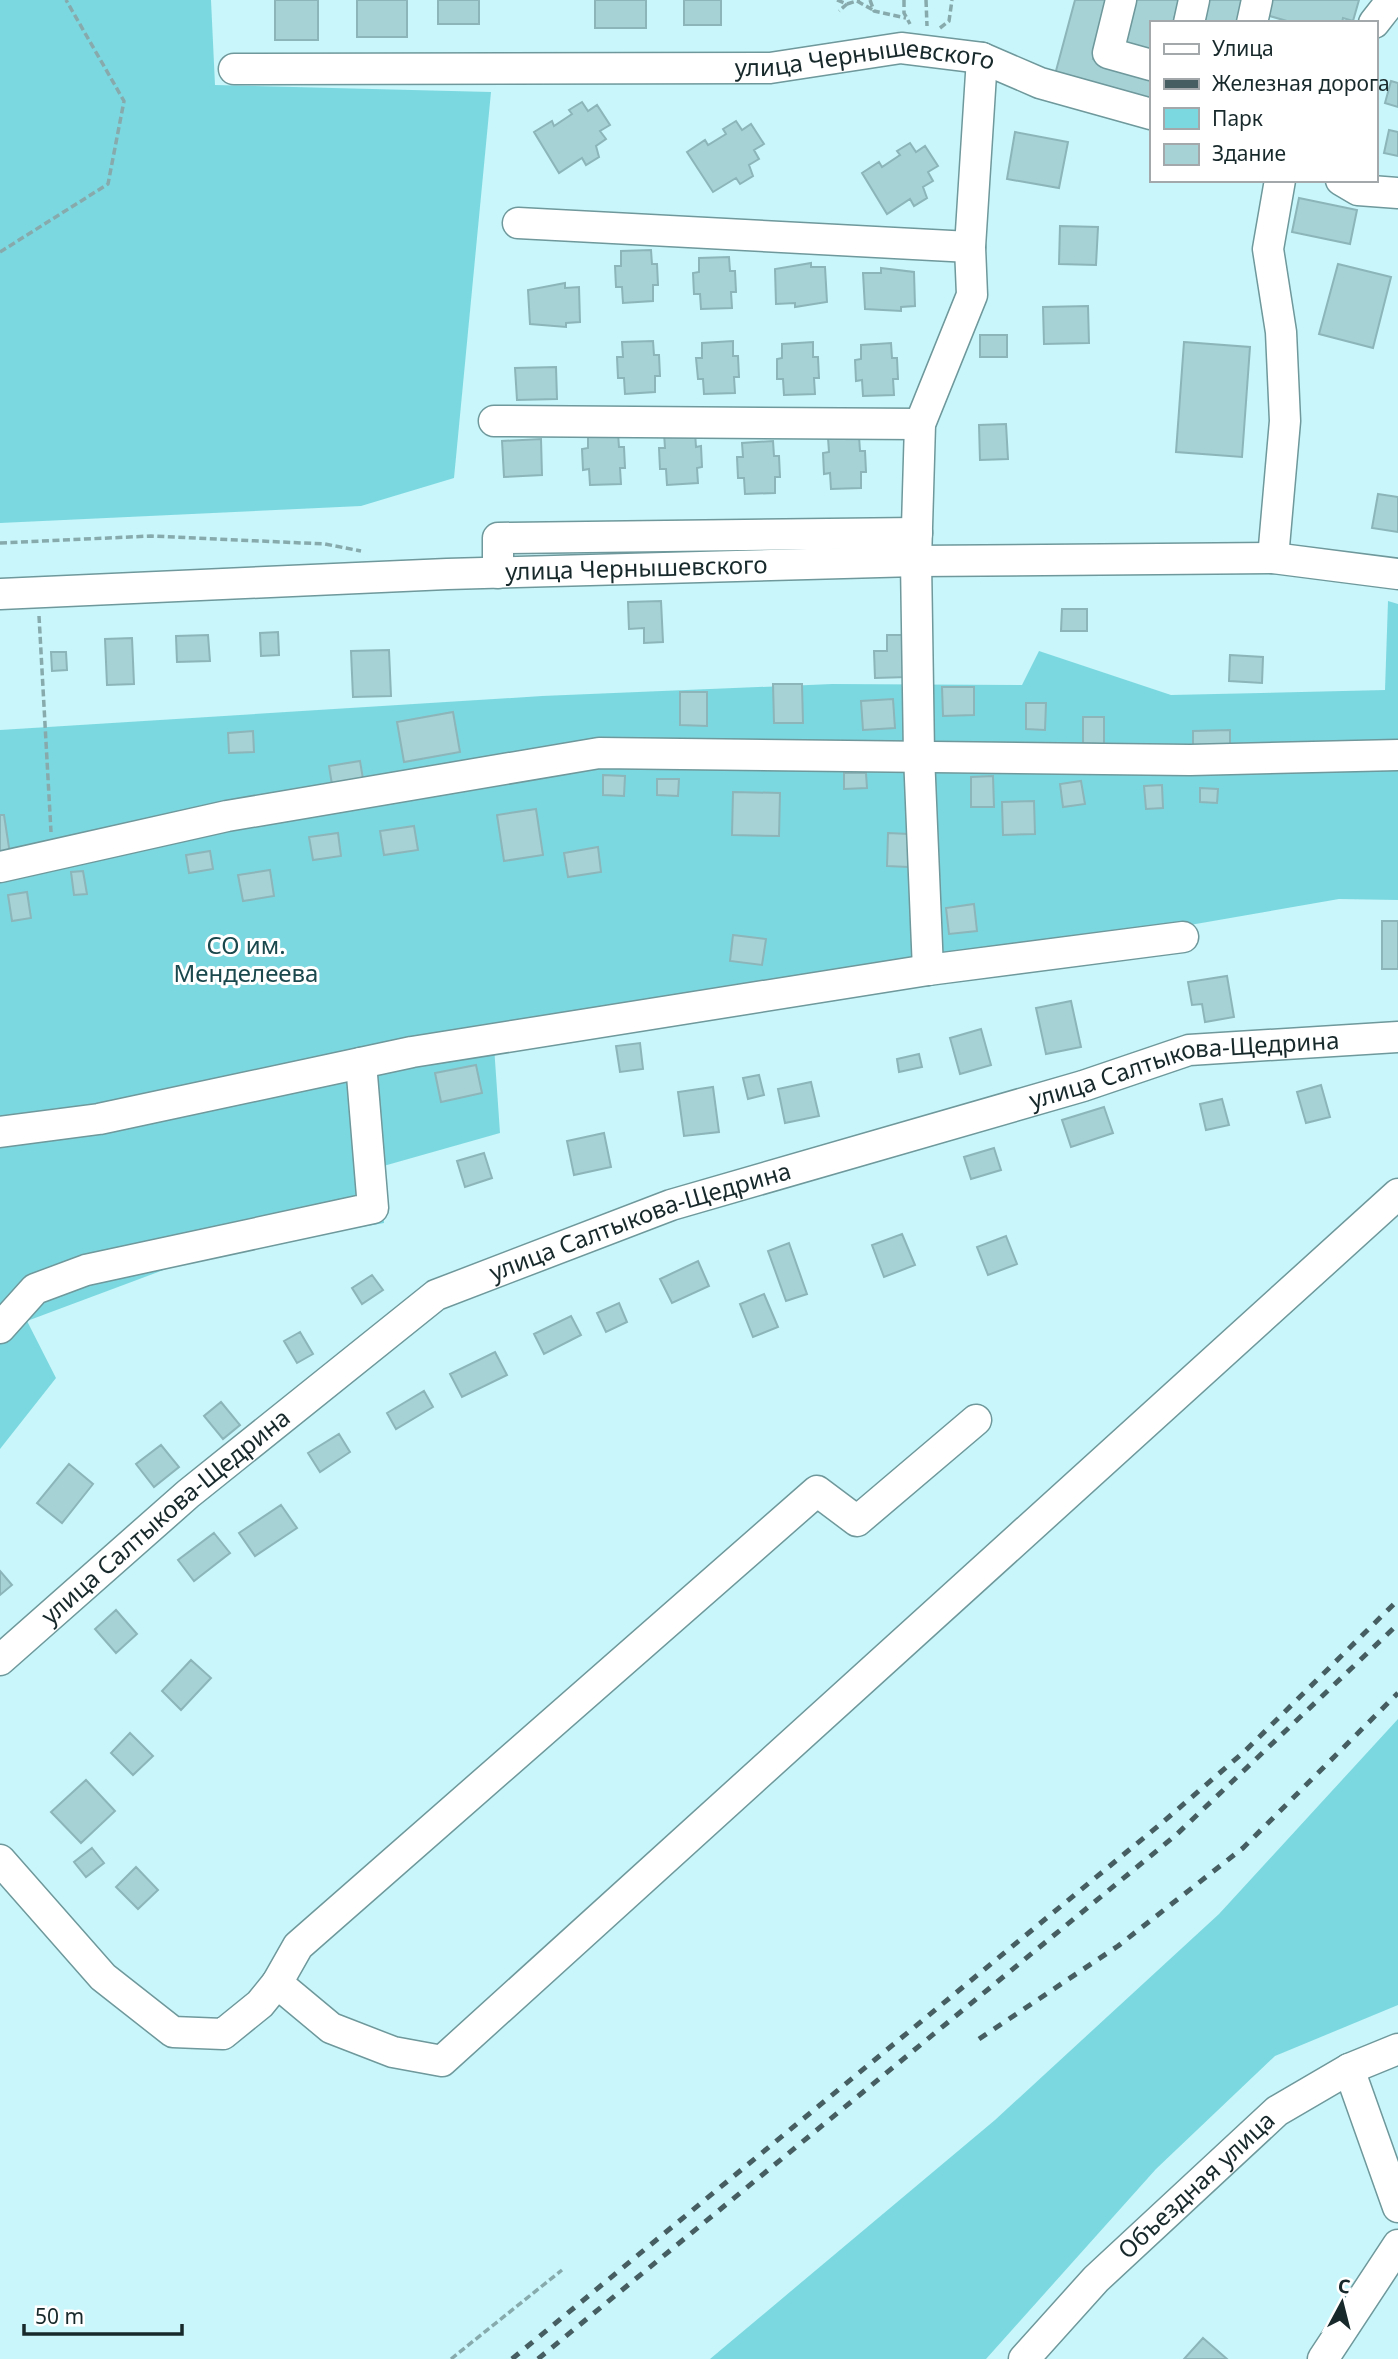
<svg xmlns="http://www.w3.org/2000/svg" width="1398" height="2359" viewBox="0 0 1398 2359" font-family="'Noto Sans',sans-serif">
<rect width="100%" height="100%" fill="#c9f6fa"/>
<!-- green -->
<path fill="#7cd8e0" d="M 0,0 L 211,0 L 215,85 L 491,92 L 454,478 L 361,506 L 0,523 Z
M 1388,601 L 1398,604 L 1398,900 L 1339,899 L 494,1046 L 500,1133 L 380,1167 L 384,1223 L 201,1256 L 27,1321 L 56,1378 L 0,1449 L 0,730 L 542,696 L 832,684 L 1022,685 L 1039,651 L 1171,695 L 1385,690 Z
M 1398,1719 L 1398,2005 L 1275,2056 L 1156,2169 L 986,2359 L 710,2359 L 995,2120 L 1219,1914 Z"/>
<!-- building -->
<path fill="#a6d1d5" stroke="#8bb5b9" stroke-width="2" d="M 275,0 L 318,0 L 318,40 L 275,40 Z
M 357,0 L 407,0 L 407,37 L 357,37 Z
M 438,0 L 479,0 L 479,24 L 438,24 Z
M 595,0 L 646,0 L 646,28 L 595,28 Z
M 684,0 L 721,0 L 721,25 L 684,25 Z
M 1075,0 L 1109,0 L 1093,59 L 1151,74 L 1151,108 L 1053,82 Z
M 1133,0 L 1179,0 L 1173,23 L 1151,23 L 1151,52 L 1122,44 Z
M 1203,0 L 1249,0 L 1239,23 L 1198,23 Z
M 1270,0 L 1359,0 L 1353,21 L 1343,18 L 1342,23 L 1294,23 L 1266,15 Z
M 1391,81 L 1398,83 L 1398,107 L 1385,103 Z
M 582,102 L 588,111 L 597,105 L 610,125 L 600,131 L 606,139 L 596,146 L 599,157 L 586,165 L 582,158 L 559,173 L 534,132 L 552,121 L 554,126 L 572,114 L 569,110 Z
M 736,121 L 742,130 L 751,124 L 764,144 L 754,150 L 759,159 L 749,165 L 753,176 L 740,184 L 736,178 L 713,192 L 687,152 L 705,140 L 708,145 L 726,134 L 723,129 Z
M 1389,130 L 1398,132 L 1398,156 L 1384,153 Z
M 1015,132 L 1068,142 L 1059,188 L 1007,179 Z
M 910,143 L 916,152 L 925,146 L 938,166 L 928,172 L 933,181 L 923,187 L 927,198 L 914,206 L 910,199 L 887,214 L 862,173 L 879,162 L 882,167 L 900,155 L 897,151 Z
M 1299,198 L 1357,210 L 1350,244 L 1292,232 Z
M 1060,226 L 1098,227 L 1096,265 L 1059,264 Z
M 651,250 L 652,264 L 657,264 L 658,285 L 653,285 L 653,301 L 623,303 L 622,287 L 616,287 L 615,266 L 621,266 L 621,251 Z
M 729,257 L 730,271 L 735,271 L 736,292 L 731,292 L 732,308 L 701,309 L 700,294 L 694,294 L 693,273 L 699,272 L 699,258 Z
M 811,263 L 811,267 L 825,267 L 827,302 L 795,307 L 795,303 L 776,304 L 775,269 Z
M 1338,264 L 1391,277 L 1373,348 L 1319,334 Z
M 881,268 L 914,272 L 915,306 L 901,307 L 901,311 L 865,309 L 863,273 L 881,273 Z
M 565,283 L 565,288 L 579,287 L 580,322 L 566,323 L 566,327 L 530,324 L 528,290 Z
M 1088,306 L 1089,343 L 1044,344 L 1043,307 Z
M 980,335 L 1007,335 L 1007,357 L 980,357 Z
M 653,341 L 654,355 L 659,355 L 660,376 L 655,376 L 655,392 L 625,394 L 624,378 L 618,378 L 617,357 L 623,357 L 622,342 Z
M 733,341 L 733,356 L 738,356 L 739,377 L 734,377 L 735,393 L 704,394 L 703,379 L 698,379 L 696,358 L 702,358 L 702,343 Z
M 813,342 L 813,357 L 818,357 L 819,378 L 814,378 L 815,394 L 784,395 L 783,379 L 777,379 L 777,359 L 782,358 L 782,344 Z
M 1184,342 L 1250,347 L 1242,457 L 1176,452 Z
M 891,343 L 892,358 L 897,358 L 898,379 L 893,379 L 894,395 L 863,396 L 862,380 L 856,381 L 855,360 L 861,359 L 861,345 Z
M 556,367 L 557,399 L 517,400 L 515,368 Z
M 1006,424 L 1008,459 L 980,460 L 979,425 Z
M 695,432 L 696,447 L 701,446 L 702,467 L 697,468 L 698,483 L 667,485 L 666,469 L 660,469 L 659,448 L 665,448 L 664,433 Z
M 618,433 L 619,447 L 624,447 L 625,468 L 620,468 L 621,484 L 590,485 L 589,469 L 583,470 L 582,449 L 588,448 L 588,434 Z
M 859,436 L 860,451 L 865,451 L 866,472 L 861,472 L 861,488 L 831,489 L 830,473 L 824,474 L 823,453 L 829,452 L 828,438 Z
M 541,439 L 542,475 L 504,477 L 502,441 Z
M 773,441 L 774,456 L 779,456 L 780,477 L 775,477 L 775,493 L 745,494 L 744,478 L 738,478 L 737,457 L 743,457 L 742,443 Z
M 1378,494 L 1398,497 L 1398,532 L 1372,528 Z
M 661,601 L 663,642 L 644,643 L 644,628 L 629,629 L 628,602 Z
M 1062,609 L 1087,609 L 1087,631 L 1061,631 Z
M 278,632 L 279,655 L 261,656 L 260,633 Z
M 208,635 L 210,661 L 177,662 L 176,636 Z
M 887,635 L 907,635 L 908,677 L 875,678 L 874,651 L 887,651 Z
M 132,638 L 134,684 L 107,685 L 105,639 Z
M 389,650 L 391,696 L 353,697 L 351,651 Z
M 51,652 L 66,652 L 67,670 L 52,671 Z
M 1230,655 L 1263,657 L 1262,683 L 1229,681 Z
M 773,684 L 802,684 L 803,723 L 774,723 Z
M 942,687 L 974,687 L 974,715 L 943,716 Z
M 680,692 L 707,692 L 707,726 L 680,725 Z
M 893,699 L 895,728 L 863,730 L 861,701 Z
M 1026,703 L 1046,703 L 1045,730 L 1026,729 Z
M 453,712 L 460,752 L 404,762 L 397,722 Z
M 1083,717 L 1104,717 L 1104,744 L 1083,743 Z
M 1230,730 L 1230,751 L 1193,752 L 1193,731 Z
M 253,731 L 254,752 L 229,753 L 228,733 Z
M 360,761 L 364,785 L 333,791 L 329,766 Z
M 844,773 L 866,773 L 867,788 L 844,789 Z
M 603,775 L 625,776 L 624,796 L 603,795 Z
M 993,776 L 994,807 L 971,807 L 971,777 Z
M 657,779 L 679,779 L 678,796 L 657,795 Z
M 1081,781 L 1085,804 L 1063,807 L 1060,784 Z
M 1162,785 L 1163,808 L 1146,809 L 1144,786 Z
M 1200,788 L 1218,789 L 1217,803 L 1200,802 Z
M 733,792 L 780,793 L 779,836 L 732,835 Z
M 1034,801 L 1035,834 L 1003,835 L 1002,802 Z
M 536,809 L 543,855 L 504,861 L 497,815 Z
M 0,815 L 4,815 L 10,854 L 0,855 Z
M 414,826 L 418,850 L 384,855 L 380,831 Z
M 338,833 L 341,856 L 313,860 L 309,837 Z
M 888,833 L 909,834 L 908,867 L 887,866 Z
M 598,847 L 601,872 L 568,877 L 564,853 Z
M 210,851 L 213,869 L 189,873 L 186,855 Z
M 270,870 L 274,896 L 243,901 L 238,875 Z
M 83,871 L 87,894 L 74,895 L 71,872 Z
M 27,892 L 31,918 L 12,921 L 8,895 Z
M 974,904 L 977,931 L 949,934 L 946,908 Z
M 1382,921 L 1398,921 L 1398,969 L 1382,969 Z
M 733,935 L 766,939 L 762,965 L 730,961 Z
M 1227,976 L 1234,1017 L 1205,1022 L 1202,1004 L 1192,1005 L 1188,982 Z
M 1071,1001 L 1081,1047 L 1046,1054 L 1036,1008 Z
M 981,1029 L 991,1065 L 960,1074 L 950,1038 Z
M 640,1043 L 643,1069 L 620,1072 L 616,1046 Z
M 919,1054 L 922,1067 L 899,1072 L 897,1059 Z
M 476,1065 L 482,1093 L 441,1102 L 435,1073 Z
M 759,1075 L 764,1095 L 748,1099 L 743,1078 Z
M 811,1082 L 819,1116 L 785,1123 L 778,1089 Z
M 1321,1085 L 1330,1117 L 1306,1123 L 1297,1092 Z
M 713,1087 L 719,1132 L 684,1136 L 678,1092 Z
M 1222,1099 L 1229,1125 L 1206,1130 L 1200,1104 Z
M 1104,1107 L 1113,1133 L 1071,1147 L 1062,1120 Z
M 604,1133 L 611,1167 L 574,1175 L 567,1141 Z
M 994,1148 L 1001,1170 L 971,1179 L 964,1157 Z
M 484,1153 L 492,1178 L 465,1187 L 457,1161 Z
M 902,1234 L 915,1265 L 884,1277 L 872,1245 Z
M 1006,1236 L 1017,1264 L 988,1275 L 977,1247 Z
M 789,1243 L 807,1294 L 786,1301 L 768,1251 Z
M 698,1261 L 709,1286 L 672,1303 L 660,1279 Z
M 372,1275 L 383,1290 L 362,1304 L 352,1288 Z
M 764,1294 L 778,1327 L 753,1337 L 740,1304 Z
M 619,1303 L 627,1322 L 606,1332 L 597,1313 Z
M 571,1316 L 581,1335 L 544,1354 L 534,1334 Z
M 300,1332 L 313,1354 L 297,1363 L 284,1341 Z
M 495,1352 L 507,1375 L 462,1397 L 450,1374 Z
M 424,1391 L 433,1407 L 396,1429 L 387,1413 Z
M 221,1402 L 240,1425 L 223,1439 L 204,1416 Z
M 339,1434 L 350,1452 L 320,1472 L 308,1453 Z
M 161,1445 L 179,1467 L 154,1487 L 136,1464 Z
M 69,1464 L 93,1484 L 62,1523 L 37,1503 Z
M 281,1505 L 297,1528 L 255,1556 L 239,1533 Z
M 214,1533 L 230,1553 L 194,1581 L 178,1560 Z
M 0,1571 L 12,1585 L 0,1595 Z
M 116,1610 L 137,1634 L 116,1653 L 95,1629 Z
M 191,1660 L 211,1678 L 181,1710 L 162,1691 Z
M 130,1733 L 153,1756 L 133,1775 L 111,1753 Z
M 86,1780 L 115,1811 L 81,1843 L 51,1812 Z
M 92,1848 L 104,1863 L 86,1877 L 74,1862 Z
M 136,1867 L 158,1890 L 138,1909 L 116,1887 Z
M 1203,2338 L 1227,2359 L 1184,2359 Z"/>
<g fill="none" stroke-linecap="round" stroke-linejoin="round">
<defs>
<g id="minor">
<path d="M 1121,0 L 1108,53 L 1151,65"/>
<path d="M 1189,23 L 1194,0"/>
<path d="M 1252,23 L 1257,0"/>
<path d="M 1374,23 L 1392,0"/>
<path id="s1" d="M 234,69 L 770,68 L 901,48 L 982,58 L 1040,83 L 1151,114"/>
<path d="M 1341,180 L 1358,190 L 1398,193"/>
<path d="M 518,223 L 970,247"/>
<path d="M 494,421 L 920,424"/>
<path d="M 1273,558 L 1285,421 L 1281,332 L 1268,249 L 1280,180"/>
<path d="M 498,573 L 498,538 L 917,533"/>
<path id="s2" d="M 0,594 L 447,574 L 916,561 L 1273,558 L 1398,574"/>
<path d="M 0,867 L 227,816 L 599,753 L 1190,760 L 1398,755"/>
<path d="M 928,970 L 919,755 L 916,561 L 920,424 L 972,295 L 970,247 L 982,58"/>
<path d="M 0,1132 L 99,1119 L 412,1052 L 928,970 L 1183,937"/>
<path d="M 0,1328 L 35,1289 L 86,1270 L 373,1208 L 361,1063"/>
<path id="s3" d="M 0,1660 L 188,1494 L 436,1295 L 671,1205 L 1083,1086 L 1189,1050 L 1398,1037"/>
<path d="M 0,1860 L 103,1977 L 173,2032 L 223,2034 L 260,2004 L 277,1983 L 331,2028 L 393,2052 L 442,2061 L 1398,1194"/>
<path d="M 277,1983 L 298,1946 L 817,1491 L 857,1521 L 976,1420"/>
<path d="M 1349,2069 L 1398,2207"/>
<path id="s4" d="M 1024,2359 L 1096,2279 L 1277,2111 L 1349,2069 L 1398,2049"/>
<path d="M 1323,2359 L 1398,2245"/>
</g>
</defs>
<!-- minor casing -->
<use href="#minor" stroke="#6e989b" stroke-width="33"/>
<!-- path -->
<path stroke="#87aaad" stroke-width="3.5" stroke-dasharray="7 3.5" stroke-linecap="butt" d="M 837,0 L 847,4 L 839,11
M 870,0 L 874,11 L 906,18
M 904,0 L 904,13 L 910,24
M 926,0 L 927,26
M 857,1 L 873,10
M 847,4 L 860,0
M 940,28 L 949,21 L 952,0
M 0,252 L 108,184 L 124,101 L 66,0
M 0,543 L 151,536 L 325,544 L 361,551
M 39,616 L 51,832
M 451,2359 L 562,2270"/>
<!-- minor -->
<use href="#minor" stroke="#fff" stroke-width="30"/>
<!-- rail -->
<path stroke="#465e61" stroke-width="5" stroke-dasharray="9 9" stroke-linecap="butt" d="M 979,2039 L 1118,1946 L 1243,1848 L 1398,1693
M 512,2359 L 1163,1822 L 1245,1751 L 1398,1600
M 538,2359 L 1176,1835 L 1398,1624"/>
</g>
<g text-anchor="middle" stroke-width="6" stroke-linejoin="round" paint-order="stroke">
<!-- street labels -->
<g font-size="24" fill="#18292b" stroke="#fff">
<text dy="8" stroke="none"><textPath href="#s1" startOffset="632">улица Чернышевского</textPath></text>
<text dy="8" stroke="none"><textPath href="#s2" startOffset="637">улица Чернышевского</textPath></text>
<text dy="8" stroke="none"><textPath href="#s3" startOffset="1353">улица Салтыкова-Щедрина</textPath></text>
<text dy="8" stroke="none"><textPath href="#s3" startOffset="786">улица Салтыкова-Щедрина</textPath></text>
<text dy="8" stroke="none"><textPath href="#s3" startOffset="219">улица Салтыкова-Щедрина</textPath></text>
<text dy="8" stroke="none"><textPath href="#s4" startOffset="245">Объездная улица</textPath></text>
</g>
<!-- park labels -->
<g font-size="24" fill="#1a484c" stroke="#fff">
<text x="246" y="954">СО им.<tspan x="246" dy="28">Менделеева</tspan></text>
</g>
</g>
<!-- legend -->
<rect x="1150" y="21" width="228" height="161" fill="#ffffff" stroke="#a3a9aa" stroke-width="2"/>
<rect x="1164" y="44" width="35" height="10" fill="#ffffff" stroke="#a3a9aa" stroke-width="2"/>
<text x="1212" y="56" font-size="21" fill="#18292b">Улица</text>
<rect x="1164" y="79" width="35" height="10" fill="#465e61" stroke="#a3a9aa" stroke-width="2"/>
<text x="1212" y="91" font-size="21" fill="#18292b">Железная дорога</text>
<rect x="1164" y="108" width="35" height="21" fill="#7cd8e0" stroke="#a3a9aa" stroke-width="2"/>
<text x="1212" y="126" font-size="21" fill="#18292b">Парк</text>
<rect x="1164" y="144" width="35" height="21" fill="#a6d1d5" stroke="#a3a9aa" stroke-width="2"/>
<text x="1212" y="161" font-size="21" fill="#18292b">Здание</text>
<!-- north arrow -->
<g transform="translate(1342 2303) rotate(7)" stroke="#ffffff" stroke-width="5" paint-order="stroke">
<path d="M0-5L12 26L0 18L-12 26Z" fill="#18292b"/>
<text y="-10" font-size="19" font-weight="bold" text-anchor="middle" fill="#18292b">С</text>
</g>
<!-- scale -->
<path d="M24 2324v10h158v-10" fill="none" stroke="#18292b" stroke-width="3.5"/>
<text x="35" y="2324" font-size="21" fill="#18292b" stroke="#ffffff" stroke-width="5" paint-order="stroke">50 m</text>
</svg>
